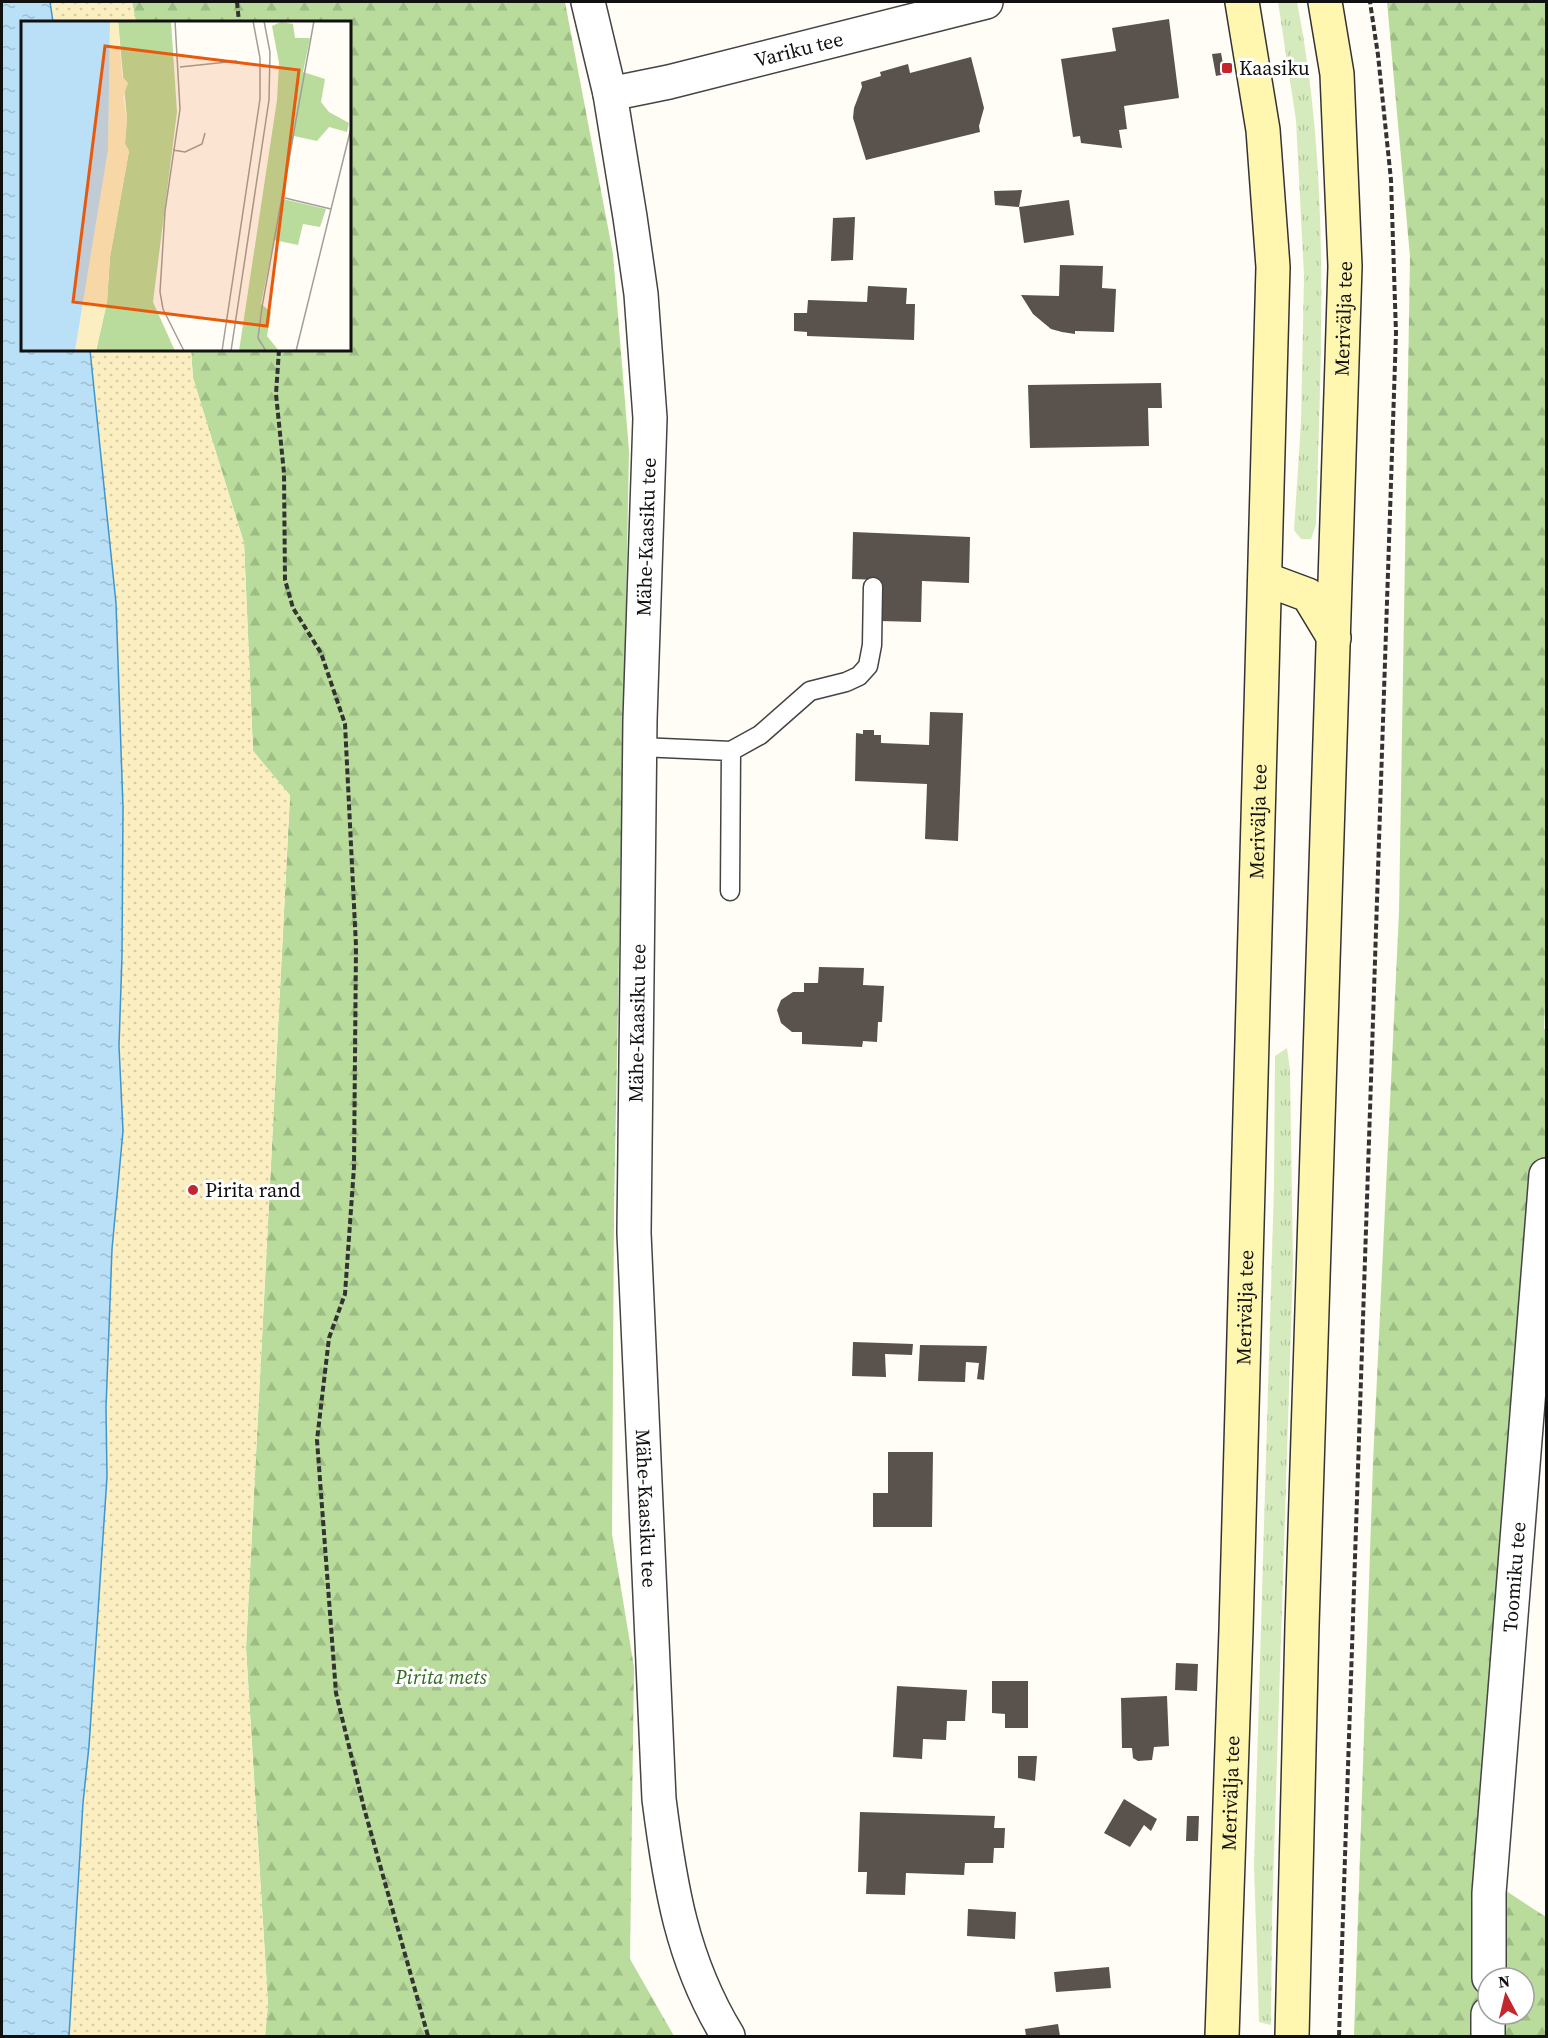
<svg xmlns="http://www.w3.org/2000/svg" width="1548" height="2038" viewBox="0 0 1548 2038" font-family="'Source Serif 4',serif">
<defs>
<pattern id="grass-tufts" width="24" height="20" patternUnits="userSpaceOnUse" patternTransform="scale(1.5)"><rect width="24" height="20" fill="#d5ebbd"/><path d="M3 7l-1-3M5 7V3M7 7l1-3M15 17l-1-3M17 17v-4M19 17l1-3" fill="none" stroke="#b6c8a1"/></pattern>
<pattern id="forest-firs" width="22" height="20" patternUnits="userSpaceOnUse" patternTransform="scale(1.5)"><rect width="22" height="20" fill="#b9dc9c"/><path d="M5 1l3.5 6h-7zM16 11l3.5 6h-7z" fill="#9ebc85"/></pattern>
<pattern id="sand-dots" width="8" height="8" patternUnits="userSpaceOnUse" patternTransform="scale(1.5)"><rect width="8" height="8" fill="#fbeec1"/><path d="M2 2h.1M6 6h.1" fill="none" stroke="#d6cba5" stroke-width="1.8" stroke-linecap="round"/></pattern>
<pattern id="water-ripples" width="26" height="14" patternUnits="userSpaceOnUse" patternTransform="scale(1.5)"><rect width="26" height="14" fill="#b9e0f7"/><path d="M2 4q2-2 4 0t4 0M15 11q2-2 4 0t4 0" fill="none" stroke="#9ebfd3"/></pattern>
</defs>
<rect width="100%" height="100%" fill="#fffdf5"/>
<!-- grass -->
<path fill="url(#grass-tufts)" d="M 1278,2 L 1297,2 C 1331,174 1321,350 1316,525 L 1311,539 L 1301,539 L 1294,530 L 1301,423 L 1304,276 L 1296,120 Z
M 1287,1048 L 1290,1070 L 1293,1266 L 1272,1915 L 1271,2025 L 1259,2022 L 1254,1865 L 1274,1186 L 1275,1056 Z"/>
<!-- forest -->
<path fill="url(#forest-firs)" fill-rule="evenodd" d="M 132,2 L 565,2 L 613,254 L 629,451 L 614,1209 L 612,1534 L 634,1667 L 630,1959 L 674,2036 L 265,2036 L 268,2004 L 246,1648 L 290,796 L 253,751 L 244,543 L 193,378 L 191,350 L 350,350 L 350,22 L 136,22 Z
M 1387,2 L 1546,2 L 1546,979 L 1544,1029 L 1546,1029 L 1546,1357 L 1514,1355 L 1477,1872 L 1546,1917 L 1546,2036 L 1354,2036 L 1373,1462 L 1399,912 L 1410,257 ZM 1488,1978 L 1524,1978 L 1524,2014 L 1488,2014 Z"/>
<!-- sand -->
<path fill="url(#sand-dots)" d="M 50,2 L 132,2 L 136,22 L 53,22 Z
M 90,350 L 191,350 L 193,378 L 244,543 L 253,751 L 290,795 L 246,1648 L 268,2005 L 265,2036 L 69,2036 L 83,1803 L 89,1746 L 107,1477 L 106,1408 L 112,1249 L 123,1131 L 119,1046 L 122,956 L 123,808 L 100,439 Z"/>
<!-- water -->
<path fill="url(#water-ripples)" stroke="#3f96cf" stroke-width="1.5" d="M 2,2 L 50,2 L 53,22 L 22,22 L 22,350 L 90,350 L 116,603 L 123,808 L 122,956 L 119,1046 L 123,1131 L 112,1249 L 106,1408 L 107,1477 L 89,1746 L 83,1803 L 69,2036 L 2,2036 Z"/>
<!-- building -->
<path fill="#5a524d" d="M 1169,19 L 1179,98 L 1124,106 L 1127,129 L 1119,130 L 1122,148 L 1081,143 L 1080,136 L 1073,137 L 1061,59 L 1116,51 L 1112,28 Z
M 1221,53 L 1225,74 L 1216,76 L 1212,54 Z
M 971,57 L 984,108 L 979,126 L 980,132 L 866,160 L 853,118 L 854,108 L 862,87 L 861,82 L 881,76 L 880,72 L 908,64 L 910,73 Z
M 1022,190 L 1019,207 L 1069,200 L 1074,235 L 1024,243 L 1019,207 L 995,205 L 994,191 Z
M 855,217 L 853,260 L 831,261 L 833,218 Z
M 1060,265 L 1103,266 L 1102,288 L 1116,289 L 1114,332 L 1075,331 L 1075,334 L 1062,332 L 1051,329 L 1033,314 L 1021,295 L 1059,296 Z
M 868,286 L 907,288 L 906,304 L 915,304 L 914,340 L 807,336 L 807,332 L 794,331 L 794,313 L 807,313 L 808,300 L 867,302 Z
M 1161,383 L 1162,408 L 1148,408 L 1149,446 L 1030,448 L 1028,385 Z
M 853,532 L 970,537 L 969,583 L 922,581 L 921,622 L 879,621 L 881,580 L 852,579 Z
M 930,712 L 963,713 L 958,841 L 925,839 L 927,784 L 855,781 L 856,733 L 863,734 L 863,730 L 874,730 L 874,735 L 881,735 L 881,743 L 929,745 Z
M 819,967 L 864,968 L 863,985 L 884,986 L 882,1022 L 878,1022 L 877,1042 L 863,1041 L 862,1047 L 802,1044 L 802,1032 L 792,1032 L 781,1023 L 777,1010 L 781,1000 L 793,992 L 804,992 L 804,983 L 818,983 Z
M 853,1342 L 913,1344 L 912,1355 L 885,1354 L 886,1377 L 852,1376 Z
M 920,1345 L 987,1346 L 984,1380 L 977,1379 L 979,1363 L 966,1362 L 965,1382 L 918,1381 Z
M 888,1452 L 933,1452 L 932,1527 L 873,1527 L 873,1493 L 888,1493 Z
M 1176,1663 L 1198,1664 L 1197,1691 L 1175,1690 Z
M 992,1681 L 1028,1681 L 1028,1728 L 1005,1728 L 1005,1714 L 992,1713 Z
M 897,1686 L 967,1690 L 965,1721 L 947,1721 L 946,1740 L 923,1739 L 922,1759 L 893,1757 Z
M 1167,1696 L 1169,1746 L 1154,1747 L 1152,1760 L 1138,1761 L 1133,1758 L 1132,1748 L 1122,1748 L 1121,1698 Z
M 1018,1756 L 1037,1756 L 1035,1781 L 1018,1778 Z
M 1124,1799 L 1157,1819 L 1151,1831 L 1144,1825 L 1130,1847 L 1104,1833 Z
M 860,1812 L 995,1816 L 994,1828 L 1005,1828 L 1004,1848 L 994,1848 L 993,1863 L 965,1863 L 964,1875 L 906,1873 L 905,1895 L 866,1894 L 867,1872 L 858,1872 Z
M 1187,1816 L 1199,1816 L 1198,1841 L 1186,1841 Z
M 968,1909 L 1016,1912 L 1015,1939 L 967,1936 Z
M 1109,1967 L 1111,1988 L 1056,1992 L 1054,1972 Z
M 1058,2024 L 1060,2036 L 1026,2036 L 1025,2029 Z"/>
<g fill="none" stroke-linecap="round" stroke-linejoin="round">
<defs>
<path id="lane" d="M 640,747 L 731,751 L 760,735 L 810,691 L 846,682 L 859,676 L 868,666 L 872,645 L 873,587
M 730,891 L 731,751"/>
<g id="street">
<path id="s1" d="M 588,2 L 610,94 L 630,217 L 641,294 L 650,418 L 640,720 L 634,1233 L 659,1799 C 670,1886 682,1961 728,2036"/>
<path id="s2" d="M 610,94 L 669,82 L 986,2"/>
<path id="s3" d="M 1489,1978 L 1489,1893 L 1546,1175"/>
<path d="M 1488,2036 L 1488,2014"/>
</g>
<g id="secondary">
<path d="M 1265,579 L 1308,595 L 1334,638"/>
<path id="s4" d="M 1222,2036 L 1236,1630 L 1273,267 L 1263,130 L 1242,2"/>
<path id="s5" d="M 1292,2036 L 1302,1626 L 1345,266 L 1337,74 L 1325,2"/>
</g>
</defs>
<!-- lane casing -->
<use href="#lane" stroke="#444" stroke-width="21"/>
<!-- street casing -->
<use href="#street" stroke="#444" stroke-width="36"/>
<!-- secondary casing -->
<use href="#secondary" stroke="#333" stroke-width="36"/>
<!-- path -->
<path stroke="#333" stroke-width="4" stroke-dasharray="6 3" stroke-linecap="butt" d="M 237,2 L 239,22
M 279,350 L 276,394 L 284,473 L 285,580 L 293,608 L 321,653 L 345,724 L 356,946 L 354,1167 L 345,1294 L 329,1338 L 317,1440 L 336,1693 L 364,1808 L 428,2036
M 1339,2036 L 1396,333 L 1391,180 L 1378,55 L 1370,2"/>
<!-- lane -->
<use href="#lane" stroke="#fff" stroke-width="18"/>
<!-- street -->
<use href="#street" stroke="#fff" stroke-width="33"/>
<!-- secondary -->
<use href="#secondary" stroke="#fff6b0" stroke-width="33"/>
</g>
<!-- markers -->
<g fill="#c4262e" stroke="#fff" stroke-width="2">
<rect x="1221" y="62" width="12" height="12" rx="3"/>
<circle cx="193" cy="1190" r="6"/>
</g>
<g text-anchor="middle" stroke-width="6" stroke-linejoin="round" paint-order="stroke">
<!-- street labels -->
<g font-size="20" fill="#111" stroke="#fff">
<text dy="7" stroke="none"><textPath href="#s2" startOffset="194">Variku tee</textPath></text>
<text dy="7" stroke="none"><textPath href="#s5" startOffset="1718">Merivälja tee</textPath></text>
<text transform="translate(646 537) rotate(-88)" y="7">Mähe-Kaasiku tee</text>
<text dy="7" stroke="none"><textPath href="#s4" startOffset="1215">Merivälja tee</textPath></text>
<text transform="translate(637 1023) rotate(-89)" y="7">Mähe-Kaasiku tee</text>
<text dy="7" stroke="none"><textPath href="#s4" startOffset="729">Merivälja tee</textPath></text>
<text dy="7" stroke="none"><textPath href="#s1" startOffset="1512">Mähe-Kaasiku tee</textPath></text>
<text dy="7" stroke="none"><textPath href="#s3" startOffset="402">Toomiku tee</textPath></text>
<text dy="7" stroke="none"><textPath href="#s4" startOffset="243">Merivälja tee</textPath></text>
</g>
<!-- poi labels -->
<g font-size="20" fill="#111" stroke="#fff" text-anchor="start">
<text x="1239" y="75">Kaasiku</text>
<text x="205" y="1197">Pirita rand</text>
</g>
<!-- park labels -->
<g font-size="20" font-style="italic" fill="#2f6b1f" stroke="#fff">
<text x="441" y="1684">Pirita mets</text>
</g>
</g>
<!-- overview -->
<g transform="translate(21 21)">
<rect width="330" height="330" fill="#fffdf5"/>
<path d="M 97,0 L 150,0 L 156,91 L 132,281 L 154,330 L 75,330 L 86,281 L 89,236 L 108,130 L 104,123 L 106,97 ZM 260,1 L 272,3 L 274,17 L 289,17 L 282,51 L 304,58 L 300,81 L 308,91 L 328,102 L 326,111 L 308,106 L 296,120 L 273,115 L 262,178 L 305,188 L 299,206 L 282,203 L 277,224 L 253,219 L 240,283 L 250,291 L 246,315 L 258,330 L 218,330 L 256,79 L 258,42 L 251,5 Z" fill="#b9dc9c"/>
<path d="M 89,0 L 97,0 L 101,55 L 107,62 L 102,76 L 106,97 L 104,123 L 108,130 L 89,236 L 86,281 L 75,330 L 54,330 L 87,129 Z" fill="#fbeec1"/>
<path d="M 0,0 L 89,0 L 87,129 L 54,330 L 0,330 Z" fill="#b9e0f7"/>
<path fill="none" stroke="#a09f9a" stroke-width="1.5" d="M 154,0 L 159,88 L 144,190 L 139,271 L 142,288 L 163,330M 159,46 L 216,40M 152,129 L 164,131 L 181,123 L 184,112M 264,177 L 310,188M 201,330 L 239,78 L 239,37 L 232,0M 210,330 L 248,79 L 249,31 L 243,0M 245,330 L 237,317 L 241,286 L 293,0M 275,330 L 330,107"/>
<path fill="#e8590c" fill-opacity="0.15" stroke="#e8590c" stroke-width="3" d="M 84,25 L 278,49 L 246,305 L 52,281 Z"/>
<rect width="330" height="330" fill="none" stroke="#111" stroke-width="3"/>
</g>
<!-- border -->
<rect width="1548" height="2038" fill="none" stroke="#111111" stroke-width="6"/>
<!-- north arrow -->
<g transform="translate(1506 1996) rotate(353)"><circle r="28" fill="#ffffff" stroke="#a0a0a0" stroke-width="1.5"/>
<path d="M0-4.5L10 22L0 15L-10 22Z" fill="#c4262e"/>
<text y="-9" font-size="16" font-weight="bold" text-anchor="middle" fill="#111111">N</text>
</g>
</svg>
